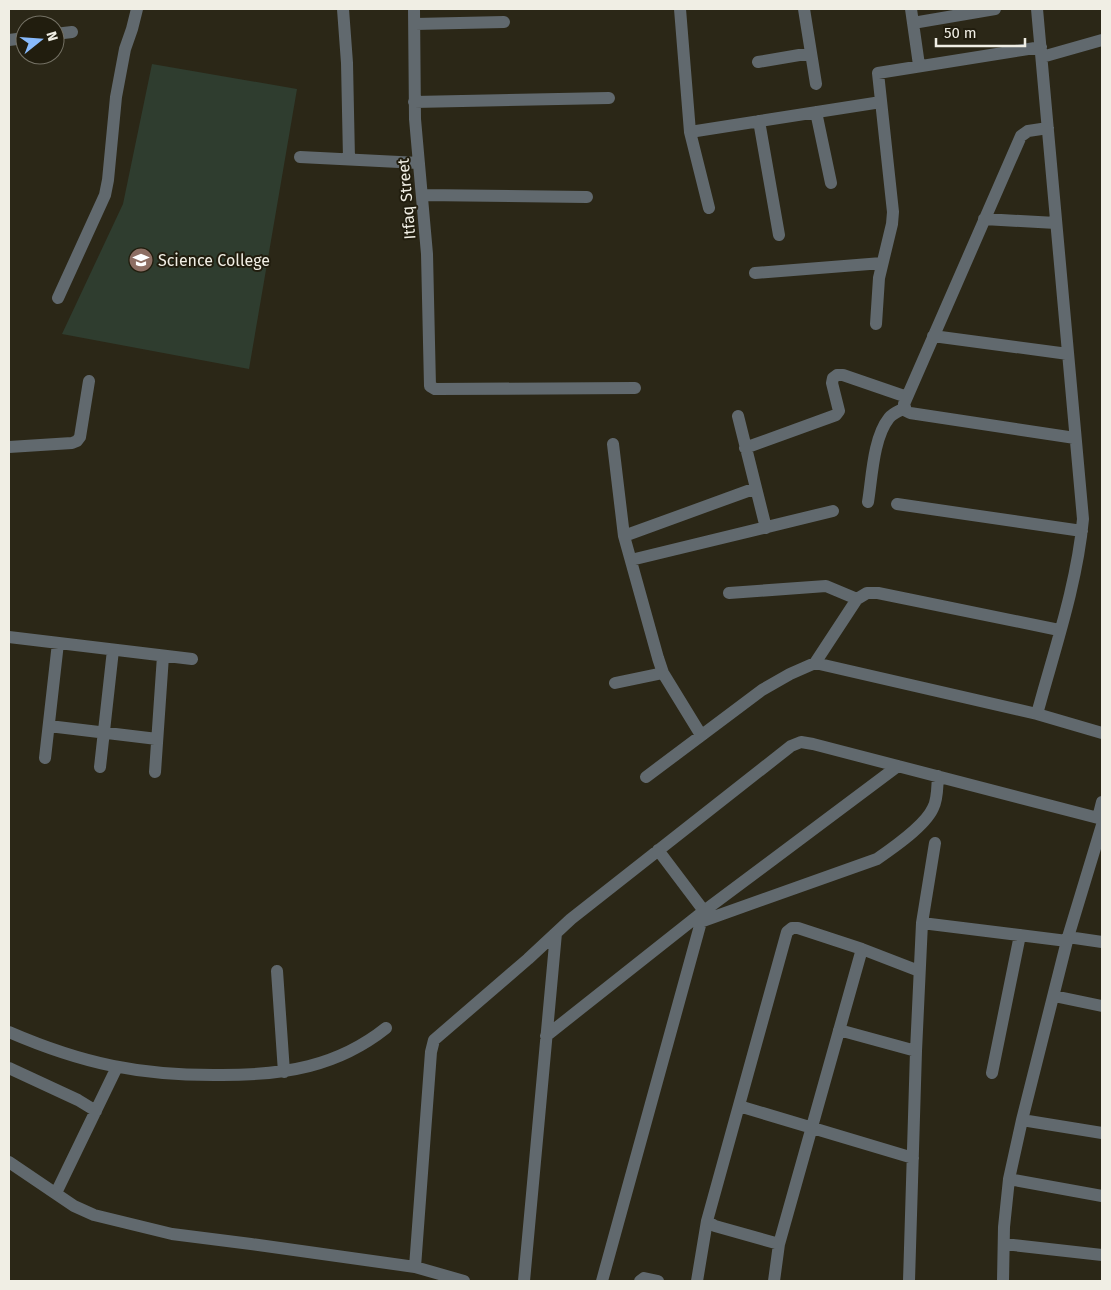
<svg xmlns="http://www.w3.org/2000/svg" width="1111" height="1290" viewBox="0 0 1111 1290" font-family="'Fira Sans',sans-serif">
<rect width="100%" height="100%" fill="#2b2717"/>
<!-- green -->
<path fill="#2f3d2f" d="M 152,64 L 297,89 L 249,369 L 62,334 L 123,204 Z"/>
<g fill="none" stroke-linecap="round" stroke-linejoin="round">
<!-- minor -->
<path stroke="#61696e" stroke-width="12" d="M 343,9 L 347,63 L 349,159
M 414,9 L 415,119 L 427,254 L 430,386 L 435,389 L 635,388
M 680,9 L 690,132 L 709,208
M 804,9 L 816,84
M 911,9 L 919,65
M 913,23 L 995,9
M 415,24 L 504,22
M 55,34 L 72,32
M 9,40 L 25,38
M 1042,57 L 1102,40
M 758,62 L 811,53
M 414,102 L 609,98
M 816,112 L 831,183
M 759,121 L 779,235
M 1048,128 L 1028,131 L 1021,136 L 904,404 L 906,411 L 910,413 L 1075,438
M 690,132 L 881,102
M 300,157 L 419,163
M 422,195 L 587,197
M 984,219 L 1056,223
M 755,273 L 882,263
M 58,298 L 105,195 L 108,180 L 116,97 L 125,49 L 132,29 L 137,9
M 876,324 L 879,278 L 892,224 L 893,212 L 878,73 L 1041,47
M 933,336 L 1068,354
M 738,416 L 766,528
M 613,444 L 624,536 L 658,658 L 663,673 L 701,735
M 9,447 L 72,443 L 77,441 L 80,437 L 89,381
M 745,448 L 836,415 L 839,411 L 832,383 L 833,378 L 837,375 L 843,375 L 907,397
M 868,502 C 872,478 873,438 889,418 C 893,413 899,411 905,408
M 897,504 L 1082,531
M 624,536 L 756,488
M 631,560 L 833,511
M 729,593 L 826,586 L 857,599
M 9,637 L 192,659
M 815,663 L 1037,714 L 1102,733
M 615,683 L 663,673
M 1037,714 C 1054,651 1077,585 1083,519 L 1037,9
M 49,726 L 157,739
M 45,758 L 58,643
M 100,767 L 113,650
M 155,772 L 163,656
M 646,777 L 762,690 L 790,674 L 815,663 L 857,599 L 867,593 L 878,593 L 1059,630
M 1098,818 L 1102,802
M 700,922 L 877,859 C 893,848 925,826 933,808 C 938,799 937,786 938,776
M 922,923 L 1067,941
M 1068,937 L 1102,942
M 277,971 L 284,1072
M 1054,996 L 1102,1006
M 839,1030 L 916,1051
M 9,1032 C 83,1064 141,1076 222,1075 C 284,1075 337,1067 386,1028
M 546,1036 L 704,911 L 898,766
M 9,1068 L 78,1100 L 96,1111
M 992,1073 L 1020,935
M 739,1106 L 913,1158
M 1022,1120 L 1102,1133
M 9,1162 L 74,1206 L 94,1215 L 172,1234 L 251,1244 L 415,1267 L 464,1281
M 1009,1179 L 1102,1196
M 56,1193 L 117,1067
M 707,1221 L 715,1226 L 779,1244
M 1004,1244 L 1102,1255
M 415,1267 L 431,1052 L 434,1040 L 528,959 L 571,919 L 791,746 L 801,742 L 813,744 L 1102,819
M 524,1281 L 556,933
M 602,1281 L 704,911 L 658,850
M 640,1281 L 644,1278 L 658,1281
M 697,1281 L 707,1221 L 787,932 L 792,928 L 798,928 L 862,949 L 919,971
M 774,1281 L 779,1244 L 862,949
M 909,1281 L 916,1051 L 922,923 L 935,843
M 1003,1281 L 1004,1227 L 1009,1179 L 1022,1120 L 1068,937 L 1102,825"/>
</g>
<!-- icons -->
<defs>
<symbol id="university-disc" viewBox="-11 -11 22 22"><circle r="9.5" fill="#8d6e63" stroke="#211d0e"/><path d="M0-5L7-2L0 1L-7-2ZM-4 1L0 2.5L4 1V4Q0 6-4 4Z" fill="#fff"/></symbol>
</defs>
<g fill-rule="evenodd">
<use href="#university-disc" x="127" y="246" width="28" height="28"/>
</g>
<g text-anchor="middle" stroke-width="4" stroke-linejoin="round" paint-order="stroke">
<!-- street labels -->
<g font-size="16" fill="#f0eee4" stroke="#211d0e">
<text transform="translate(406 199) rotate(-95)" y="6">Itfaq Street</text>
</g>
<!-- poi labels -->
<g font-size="16" fill="#f0eee4" stroke="#211d0e" text-anchor="start">
<text x="158" y="266">Science College</text>
</g>
</g>
<!-- border -->
<rect width="1111" height="1290" fill="none" stroke="#f0eee4" stroke-width="20"/>
<!-- north arrow -->
<g transform="translate(40 40) rotate(73)"><circle r="24" fill="#211d0e" stroke="#747164"/>
<path d="M0-4L9 19L0 12L-9 19Z" fill="#88bafc"/>
<text y="-8" font-size="14" font-weight="bold" text-anchor="middle" fill="#f0eee4">N</text>
</g>
<!-- scale -->
<path d="M936 38v8h89v-8" fill="none" stroke="#f0eee4" stroke-width="2.5"/>
<text x="944" y="38" font-size="15" fill="#f0eee4" stroke="#211d0e" stroke-width="4" paint-order="stroke">50 m</text>
</svg>
